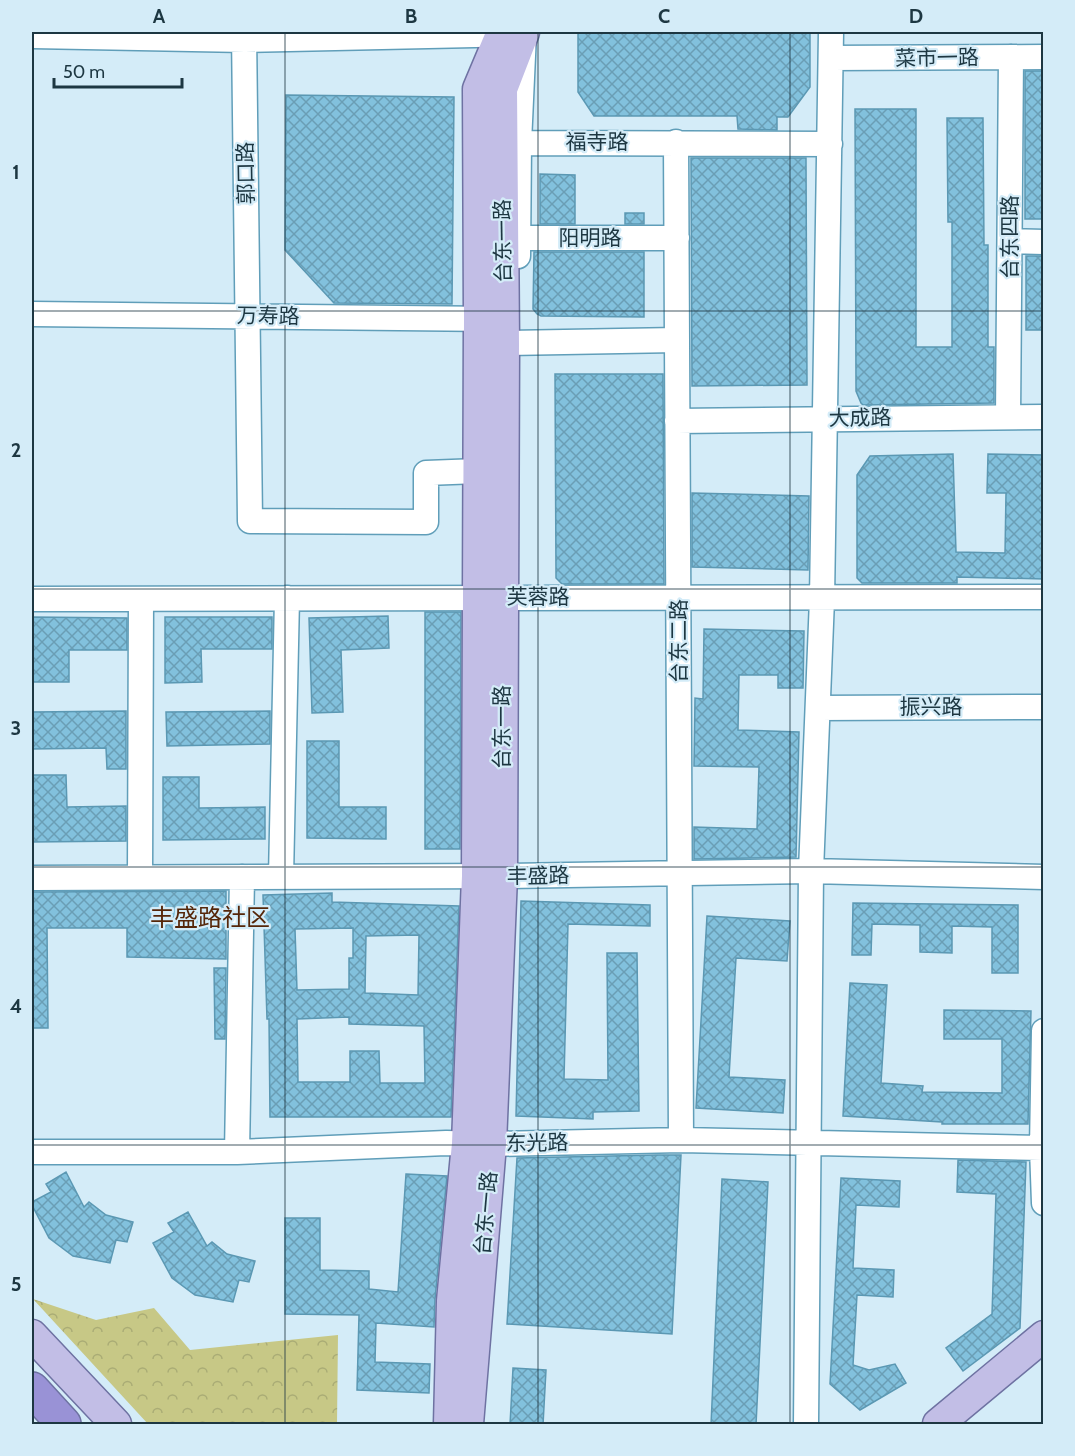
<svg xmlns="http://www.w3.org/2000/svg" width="1075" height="1456" viewBox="0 0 1075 1456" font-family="Cabin,'Noto Sans SC',sans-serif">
<defs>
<pattern id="park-crowns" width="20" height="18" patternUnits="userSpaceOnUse" patternTransform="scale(1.5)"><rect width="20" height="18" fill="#c7c886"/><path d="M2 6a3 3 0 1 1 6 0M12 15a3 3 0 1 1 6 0" fill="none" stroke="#aaac75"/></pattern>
<pattern id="building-cross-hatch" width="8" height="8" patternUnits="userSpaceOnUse" patternTransform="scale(1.5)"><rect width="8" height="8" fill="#82c1dd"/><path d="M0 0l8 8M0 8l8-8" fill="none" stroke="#6a9eb5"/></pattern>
</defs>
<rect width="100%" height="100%" fill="#d4ecf8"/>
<!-- park -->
<path fill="url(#park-crowns)" d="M 33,1299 L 96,1320 L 154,1308 L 190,1350 L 338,1335 L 337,1424 L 148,1424 Z"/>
<!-- building -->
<path fill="url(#building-cross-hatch)" stroke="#5b98b3" stroke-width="1.5" fill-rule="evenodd" d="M 578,32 L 810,32 L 810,87 L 788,117 L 777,117 L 777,130 L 738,129 L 737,116 L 594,116 L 578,92 Z
M 1025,71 L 1044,71 L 1044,219 L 1025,219 Z
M 286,95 L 454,97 L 452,304 L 334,303 L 285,250 Z
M 855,109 L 916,109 L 916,347 L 952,347 L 952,222 L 948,222 L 947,118 L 983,118 L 984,245 L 988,245 L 988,347 L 994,347 L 994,403 L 863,405 L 861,403 L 856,391 Z
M 691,158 L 806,158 L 807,385 L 692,386 Z
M 540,174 L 575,175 L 575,224 L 540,224 Z
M 625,213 L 644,213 L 644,224 L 625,224 Z
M 534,252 L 644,252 L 644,317 L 541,316 L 537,314 L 533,309 Z
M 1026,256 L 1044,256 L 1044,330 L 1026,330 Z
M 555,374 L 663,374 L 664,584 L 562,584 L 556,578 Z
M 953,454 L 956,552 L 1005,553 L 1006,493 L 987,493 L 988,454 L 1044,455 L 1044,579 L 957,577 L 957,583 L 862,583 L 857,578 L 857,475 L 870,456 Z
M 692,493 L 809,496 L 808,570 L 692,567 Z
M 425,612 L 461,612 L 460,849 L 425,849 Z
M 388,616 L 389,648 L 341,650 L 343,712 L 312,713 L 309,618 Z
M 32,617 L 127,618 L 127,650 L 69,650 L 69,682 L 32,682 Z
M 165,617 L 272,617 L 272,649 L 201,649 L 202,682 L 165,683 Z
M 704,629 L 804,631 L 803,688 L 778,688 L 778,675 L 739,675 L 738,730 L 799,732 L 796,857 L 694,859 L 694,827 L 757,829 L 759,767 L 694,766 L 695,698 L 703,699 Z
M 126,711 L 126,769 L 107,769 L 106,748 L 32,749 L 32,712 Z
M 270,711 L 270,744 L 167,746 L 166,712 Z
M 307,741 L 339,741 L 339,807 L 386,807 L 386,839 L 307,838 Z
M 32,775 L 66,775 L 67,807 L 126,806 L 126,841 L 32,842 Z
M 163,777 L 199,777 L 199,808 L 265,807 L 265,839 L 163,840 Z
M 226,891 L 226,959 L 127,957 L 127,928 L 47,928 L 48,1028 L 32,1028 L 32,892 Z
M 332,893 L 332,902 L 459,906 L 451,1117 L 270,1117 L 269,1019 L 267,1019 L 263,895 ZM 353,928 L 353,958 L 349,958 L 349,989 L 297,990 L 295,929 ZM 419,935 L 418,995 L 365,993 L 366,936 ZM 349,1017 L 349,1024 L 424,1026 L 425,1083 L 380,1083 L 379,1051 L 350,1051 L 350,1082 L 298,1082 L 297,1019 Z
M 521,901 L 650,905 L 650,926 L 568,924 L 564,1079 L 608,1080 L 607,953 L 637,953 L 639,1111 L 593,1112 L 593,1119 L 516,1116 Z
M 853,903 L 1018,905 L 1018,973 L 992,973 L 992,927 L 952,926 L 952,953 L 920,952 L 920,925 L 872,924 L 871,955 L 852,955 Z
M 707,916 L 790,921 L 787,961 L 736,958 L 729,1077 L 785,1080 L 783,1113 L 696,1108 Z
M 214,968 L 226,968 L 225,1039 L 215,1039 Z
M 850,983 L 887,985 L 881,1083 L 923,1086 L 922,1092 L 1002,1093 L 1002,1039 L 944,1039 L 944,1010 L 1031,1011 L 1028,1124 L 942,1124 L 942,1122 L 843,1116 Z
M 658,1155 L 681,1155 L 672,1334 L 507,1324 L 517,1158 Z
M 958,1160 L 1026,1162 L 1020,1328 L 963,1371 L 946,1348 L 992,1314 L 996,1194 L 957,1192 Z
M 66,1172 L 84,1207 L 89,1202 L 106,1215 L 133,1222 L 127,1242 L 116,1240 L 110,1263 L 73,1256 L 49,1238 L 32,1205 L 32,1202 L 51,1192 L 46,1184 Z
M 406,1174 L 447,1176 L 435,1299 L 434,1327 L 376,1323 L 375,1362 L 430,1364 L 429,1393 L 357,1390 L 359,1315 L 285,1314 L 285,1218 L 320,1218 L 320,1270 L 369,1271 L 369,1289 L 398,1292 Z
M 841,1178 L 900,1181 L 899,1207 L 856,1205 L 853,1268 L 894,1270 L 893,1297 L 857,1295 L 853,1365 L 869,1370 L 895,1364 L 906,1383 L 860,1410 L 830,1384 Z
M 722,1179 L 768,1182 L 756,1425 L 711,1425 Z
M 188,1212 L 207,1246 L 212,1242 L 227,1254 L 255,1261 L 249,1282 L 239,1280 L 233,1302 L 195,1295 L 172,1278 L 153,1243 L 174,1232 L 168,1223 Z
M 513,1368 L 546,1370 L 543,1425 L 510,1425 Z"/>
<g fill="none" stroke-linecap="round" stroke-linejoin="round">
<defs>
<path id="minor" d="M 244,32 L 250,521 L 426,522 L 426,473 L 478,471
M 32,36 L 245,40 L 524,34 L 519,143 L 518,256
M 831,58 L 1044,57
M 676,142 L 681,1140
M 519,143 L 830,144
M 502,238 L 677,238
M 1010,241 L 1044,242
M 32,314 L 495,319
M 504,343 L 677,340
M 1008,417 L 1011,57
M 677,421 L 1044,417
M 32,599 L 1044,597
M 818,708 L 1044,707
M 140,877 L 141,599
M 281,877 L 287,598
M 32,878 L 502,876 L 811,871 L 1044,877
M 1044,1031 L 1042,1148 L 1044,1203
M 32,1152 L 237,1152 L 446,1143 L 491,1144 L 681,1140 L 1042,1148
M 237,1152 L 242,877
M 806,1424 L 811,871 L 822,599 L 831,32"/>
<path id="major" d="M 32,1335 L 116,1424
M 449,1424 L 452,1301 L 467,1144 L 477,876 L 479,319 L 478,89 L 502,32
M 468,1424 L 491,1144 L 502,876 L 504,343 L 502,89 L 524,32
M 938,1424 L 1044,1336"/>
<path id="highway" d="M 32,1389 L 64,1424"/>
</defs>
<!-- minor casing -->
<use href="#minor" stroke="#609eb9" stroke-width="27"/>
<!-- major casing -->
<use href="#major" stroke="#6e72a2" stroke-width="33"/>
<!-- highway casing -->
<use href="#highway" stroke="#6e72a2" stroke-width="36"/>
<!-- minor -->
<use href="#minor" stroke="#fff" stroke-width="24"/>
<!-- major -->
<use href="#major" stroke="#c2bee6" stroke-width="30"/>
<!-- highway -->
<use href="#highway" stroke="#9992d6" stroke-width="33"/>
</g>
<!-- grid -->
<path fill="none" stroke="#1d3742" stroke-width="1.5" stroke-opacity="0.55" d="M 285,32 L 285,1424M 538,32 L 538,1424M 790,32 L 790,1424M 32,311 L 1044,311M 32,589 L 1044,589M 32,867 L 1044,867M 32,1145 L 1044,1145"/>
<g text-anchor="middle" stroke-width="4.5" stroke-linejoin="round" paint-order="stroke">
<!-- street labels -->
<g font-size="21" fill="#1d3742" stroke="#d4ecf8">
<text transform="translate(937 58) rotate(-1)" y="7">菜市一路</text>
<text x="597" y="149">福寺路</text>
<text transform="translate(246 173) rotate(-91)" y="7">郭口路</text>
<text transform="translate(1010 237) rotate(-90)" y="7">台东四路</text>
<text x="590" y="245">阳明路</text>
<text transform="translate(503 241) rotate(-91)" y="7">台东一路</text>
<text transform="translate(268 316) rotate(1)" y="7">万寿路</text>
<text transform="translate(860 418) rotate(-1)" y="7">大成路</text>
<text x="538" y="604">芙蓉路</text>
<text transform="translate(679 641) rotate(-90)" y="7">台东二路</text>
<text x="931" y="714">振兴路</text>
<text transform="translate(502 727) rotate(-90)" y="7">台东一路</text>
<text transform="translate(538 876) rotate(-1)" y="7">丰盛路</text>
<text transform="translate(537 1143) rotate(-1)" y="7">东光路</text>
<text transform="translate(486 1213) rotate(-85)" y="7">台东一路</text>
</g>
<!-- quarter labels -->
<g font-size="24" fill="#552609" stroke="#d4ecf8">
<text x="210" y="926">丰盛路社区</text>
</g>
</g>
<!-- border -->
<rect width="1075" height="1456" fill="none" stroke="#d4ecf8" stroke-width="66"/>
<!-- scale -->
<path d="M54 78v9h128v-9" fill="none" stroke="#1d3742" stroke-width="3"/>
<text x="63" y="78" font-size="18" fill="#1d3742" stroke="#d4ecf8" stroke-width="4.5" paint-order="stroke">50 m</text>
<rect x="33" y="33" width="1009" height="1390" fill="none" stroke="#1d3742" stroke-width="2"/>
<g font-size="20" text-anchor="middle" font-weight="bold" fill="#1d3742">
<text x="159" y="23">A</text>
<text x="411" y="23">B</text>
<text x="664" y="23">C</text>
<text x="916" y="23">D</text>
<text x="16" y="179">1</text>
<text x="16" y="457">2</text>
<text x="16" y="735">3</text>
<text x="16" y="1013">4</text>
<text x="16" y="1291">5</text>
</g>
</svg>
